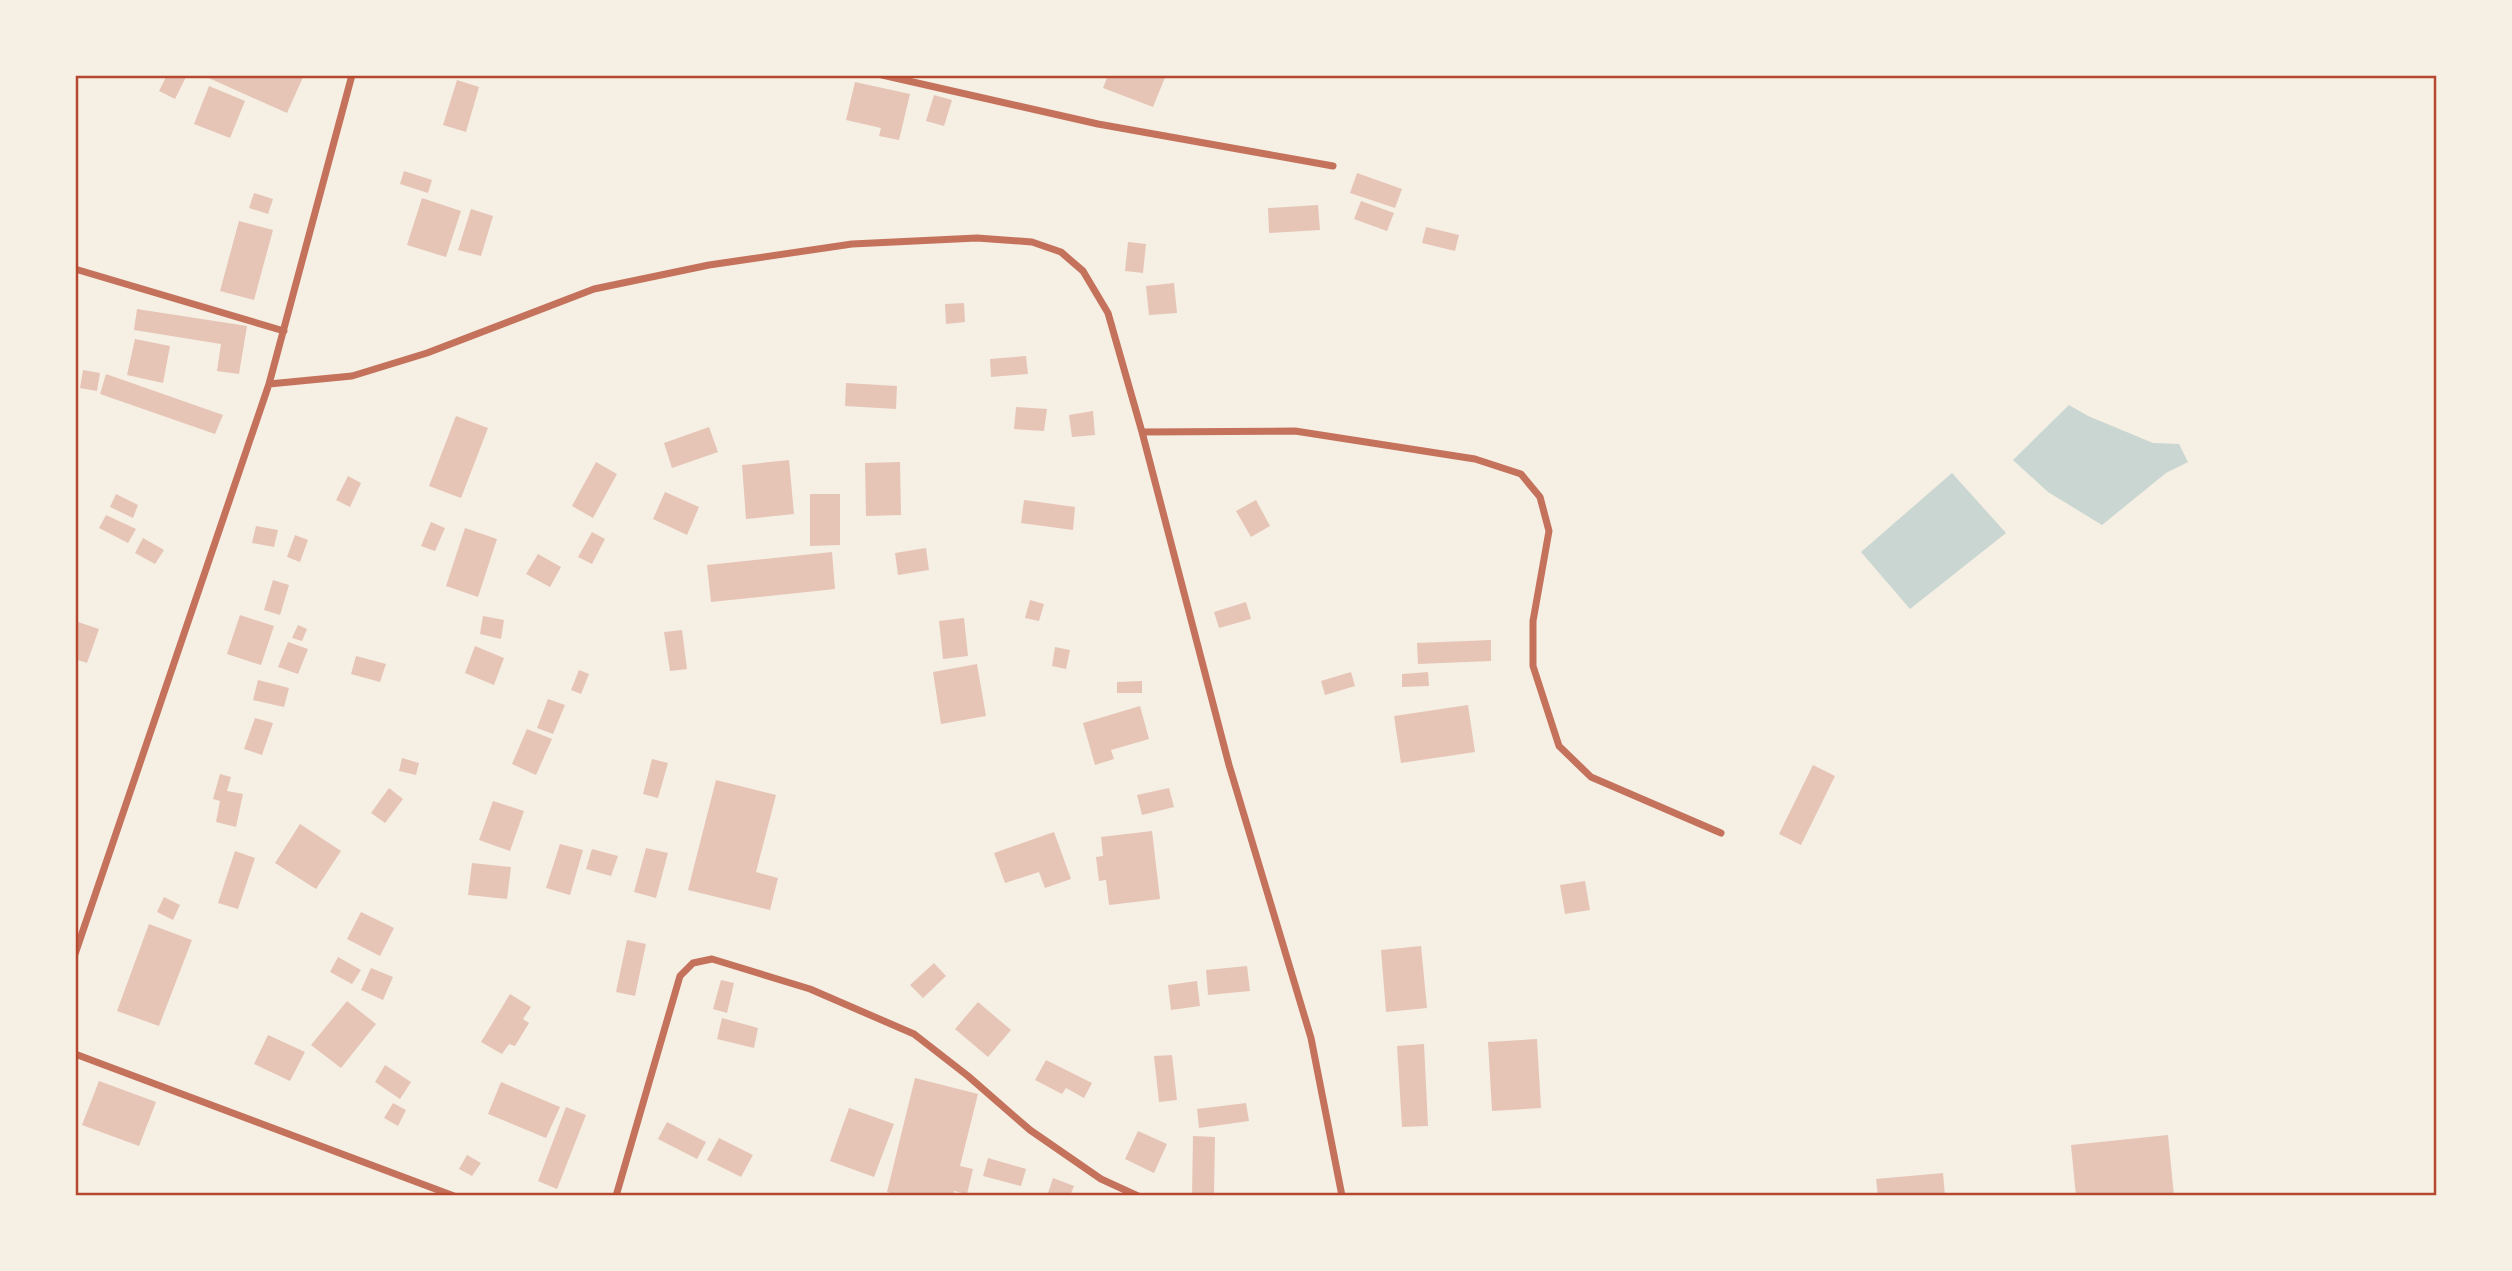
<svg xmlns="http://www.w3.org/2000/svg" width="2512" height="1271" viewBox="0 0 2512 1271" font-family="'DejaVu Sans',sans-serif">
<rect width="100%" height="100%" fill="#f6efe4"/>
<!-- water -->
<path fill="#c9d6d2" d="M 2069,405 L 2088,416 L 2153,443 L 2179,444 L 2188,462 L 2166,473 L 2102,525 L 2048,492 L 2013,460 Z
M 1952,473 L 2006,533 L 1910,609 L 1861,552 Z"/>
<!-- building -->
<path fill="#e6c5b7" d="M 167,75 L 187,75 L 175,99 L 159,91 Z
M 202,75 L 304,75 L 287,113 Z
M 1108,75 L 1166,75 L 1153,107 L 1103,88 Z
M 457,80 L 479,87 L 466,132 L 443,125 Z
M 855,82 L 910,94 L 899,140 L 879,136 L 881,128 L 846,120 Z
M 209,86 L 245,101 L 230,138 L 194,124 Z
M 934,95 L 952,100 L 944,126 L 926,121 Z
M 404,171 L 432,180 L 428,193 L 400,184 Z
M 1357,173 L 1402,189 L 1395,208 L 1350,193 Z
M 254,193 L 273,199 L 268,214 L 249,208 Z
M 422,198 L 461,211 L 446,257 L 407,245 Z
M 1361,201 L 1394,213 L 1387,231 L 1354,219 Z
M 1318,205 L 1320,230 L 1269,233 L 1268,208 Z
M 471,209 L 493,216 L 481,256 L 458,250 Z
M 239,221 L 273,230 L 254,300 L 220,291 Z
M 1426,227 L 1459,235 L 1455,251 L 1422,243 Z
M 1128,242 L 1146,244 L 1143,273 L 1125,271 Z
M 1174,283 L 1177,313 L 1149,315 L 1146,286 Z
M 964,303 L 965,322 L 946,324 L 945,304 Z
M 137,309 L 247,326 L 239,374 L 217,371 L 221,344 L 134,330 Z
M 135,339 L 170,346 L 163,383 L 127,375 Z
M 1026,356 L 1028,374 L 991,377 L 990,359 Z
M 83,370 L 100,373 L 97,391 L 80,388 Z
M 106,374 L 223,415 L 215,434 L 100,394 Z
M 846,383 L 897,386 L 896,409 L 845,406 Z
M 1016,407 L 1047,409 L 1044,431 L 1014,429 Z
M 1093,411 L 1095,435 L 1072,437 L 1069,415 Z
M 456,416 L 488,428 L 461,498 L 429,486 Z
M 709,427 L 718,452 L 672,468 L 664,443 Z
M 789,460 L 794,514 L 746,519 L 742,465 Z
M 596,462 L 617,474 L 593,518 L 572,506 Z
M 900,462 L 901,515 L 866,516 L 865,463 Z
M 348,476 L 361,483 L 350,507 L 336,500 Z
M 665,492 L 699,507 L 687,535 L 653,519 Z
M 116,494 L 138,505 L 133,518 L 110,507 Z
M 810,494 L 840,494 L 840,545 L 810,546 Z
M 1024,500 L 1075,507 L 1073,530 L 1021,523 Z
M 1256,500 L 1270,526 L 1251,537 L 1236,511 Z
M 106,515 L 136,529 L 128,543 L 99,528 Z
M 431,522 L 445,528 L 435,551 L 421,546 Z
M 256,526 L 278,530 L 274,547 L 252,543 Z
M 465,528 L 497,539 L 478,597 L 446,586 Z
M 592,532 L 605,539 L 592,564 L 578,557 Z
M 295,535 L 308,540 L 300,562 L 287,557 Z
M 143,538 L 164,550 L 155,564 L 135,553 Z
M 926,548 L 929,570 L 898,575 L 895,553 Z
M 832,552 L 835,589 L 711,602 L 707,565 Z
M 538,554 L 561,567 L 550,587 L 526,574 Z
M 273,580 L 289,585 L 280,615 L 264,610 Z
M 1030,600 L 1044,604 L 1039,621 L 1025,618 Z
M 1246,602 L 1251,619 L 1219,628 L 1214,612 Z
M 240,615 L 274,626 L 261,665 L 227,654 Z
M 483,616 L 504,620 L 501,639 L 480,634 Z
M 964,618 L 968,656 L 943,659 L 939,621 Z
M 75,621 L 99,629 L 87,663 L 75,659 Z
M 298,625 L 307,629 L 302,641 L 292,638 Z
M 682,630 L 687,669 L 670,671 L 664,632 Z
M 1491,640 L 1491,661 L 1418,664 L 1417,643 Z
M 288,642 L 308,649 L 298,674 L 278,667 Z
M 475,646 L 504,658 L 494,685 L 465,673 Z
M 1055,647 L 1070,650 L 1066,669 L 1052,666 Z
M 356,656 L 386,664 L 380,682 L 351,674 Z
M 977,664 L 986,716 L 941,724 L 933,672 Z
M 579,670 L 589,674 L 581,694 L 571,690 Z
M 1351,672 L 1355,686 L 1325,695 L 1321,681 Z
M 1428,672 L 1429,686 L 1402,687 L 1402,674 Z
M 258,680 L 289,688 L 284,707 L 253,700 Z
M 1142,681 L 1142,693 L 1117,693 L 1117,682 Z
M 548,699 L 565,705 L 553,734 L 537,728 Z
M 1468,705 L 1475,752 L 1401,763 L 1394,716 Z
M 1140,706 L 1149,739 L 1111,750 L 1114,759 L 1095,765 L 1083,723 Z
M 255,718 L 273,723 L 262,755 L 244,749 Z
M 527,729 L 552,739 L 536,775 L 512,764 Z
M 402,758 L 419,763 L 416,775 L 399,771 Z
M 652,759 L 668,763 L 658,798 L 643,794 Z
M 1813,765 L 1835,776 L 1801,845 L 1779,834 Z
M 220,774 L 231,777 L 227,791 L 243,794 L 236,827 L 216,822 L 220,801 L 213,799 Z
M 716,780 L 776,795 L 756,872 L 778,878 L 770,910 L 688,890 Z
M 389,788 L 403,799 L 385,823 L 371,813 Z
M 1169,788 L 1174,807 L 1142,815 L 1137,795 Z
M 493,801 L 524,811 L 510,851 L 479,840 Z
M 300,824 L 341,851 L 316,889 L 275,863 Z
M 1152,831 L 1160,899 L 1109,905 L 1106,880 L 1099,881 L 1096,857 L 1103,856 L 1101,837 Z
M 1054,832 L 1071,879 L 1045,888 L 1039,872 L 1005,883 L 994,853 Z
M 560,844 L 583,850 L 570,895 L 546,888 Z
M 646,848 L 668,853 L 656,898 L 634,892 Z
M 592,849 L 618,856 L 611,876 L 586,869 Z
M 235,851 L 255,858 L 238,909 L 218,903 Z
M 472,863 L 511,867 L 507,899 L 468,895 Z
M 1585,881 L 1590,910 L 1565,914 L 1560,885 Z
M 164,897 L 180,905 L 173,920 L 157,912 Z
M 361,912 L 394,928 L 380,956 L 347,939 Z
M 149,924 L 192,940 L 159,1026 L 117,1011 Z
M 627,940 L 646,944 L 635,996 L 616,992 Z
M 1421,946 L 1427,1008 L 1386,1012 L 1381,950 Z
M 338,957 L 361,970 L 352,984 L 330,972 Z
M 934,963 L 946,976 L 923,998 L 910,985 Z
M 1247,966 L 1250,991 L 1208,995 L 1206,970 Z
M 371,968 L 393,977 L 383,1000 L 361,990 Z
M 721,980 L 734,983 L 727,1013 L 713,1009 Z
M 1197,981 L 1200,1006 L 1171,1010 L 1168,985 Z
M 510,994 L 531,1007 L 523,1019 L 529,1023 L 515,1046 L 509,1044 L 502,1054 L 481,1042 Z
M 347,1001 L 376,1024 L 341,1068 L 311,1045 Z
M 978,1002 L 1011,1030 L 988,1057 L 955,1029 Z
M 722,1018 L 758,1028 L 754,1048 L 717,1039 Z
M 268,1035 L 305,1052 L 290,1081 L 254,1064 Z
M 1537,1039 L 1541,1108 L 1492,1111 L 1488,1042 Z
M 1424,1044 L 1428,1126 L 1402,1127 L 1397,1046 Z
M 1172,1055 L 1177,1100 L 1159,1102 L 1154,1056 Z
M 1046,1060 L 1092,1083 L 1084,1098 L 1066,1088 L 1062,1094 L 1035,1080 Z
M 385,1065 L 411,1082 L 400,1099 L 375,1082 Z
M 915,1078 L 978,1094 L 960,1166 L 973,1169 L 967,1194 L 954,1191 L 953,1196 L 901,1196 L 887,1192 Z
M 99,1081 L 156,1102 L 139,1146 L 82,1125 Z
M 501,1082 L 560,1107 L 546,1138 L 488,1114 Z
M 393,1103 L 406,1110 L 398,1126 L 384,1118 Z
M 1246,1103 L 1249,1121 L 1199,1128 L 1197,1109 Z
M 566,1107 L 586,1115 L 557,1189 L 538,1181 Z
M 849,1108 L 894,1124 L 874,1177 L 830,1161 Z
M 667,1122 L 706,1142 L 697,1159 L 658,1139 Z
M 1138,1131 L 1167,1144 L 1154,1173 L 1125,1159 Z
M 2168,1135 L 2174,1196 L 2076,1196 L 2071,1145 Z
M 1193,1136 L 1215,1137 L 1214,1196 L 1192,1196 Z
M 719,1138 L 753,1155 L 741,1177 L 707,1160 Z
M 467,1155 L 481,1163 L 472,1176 L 459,1169 Z
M 988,1158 L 1026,1169 L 1021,1186 L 983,1176 Z
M 1943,1173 L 1945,1196 L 1878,1196 L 1876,1179 Z
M 1053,1178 L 1074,1186 L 1070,1196 L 1047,1196 Z"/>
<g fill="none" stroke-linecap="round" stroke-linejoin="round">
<!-- minor -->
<path stroke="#c5725c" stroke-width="7" d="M 882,75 L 1098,124 L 1333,166
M 75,269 L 284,331
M 269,384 L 352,376 L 427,353 L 594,289 L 709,265 L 852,244 L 977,238 L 1032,242 L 1061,252 L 1083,271 L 1108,313 L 1142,432 L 1229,765 L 1311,1038 L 1342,1196
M 1142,432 L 1295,431 L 1475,459 L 1521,474 L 1540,497 L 1549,531 L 1533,621 L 1533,666 L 1559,746 L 1591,777 L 1721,833
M 75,954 L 269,384 L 352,75
M 75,1054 L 454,1196
M 616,1196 L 680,976 L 693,963 L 712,959 L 810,989 L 914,1034 L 968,1076 L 1030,1130 L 1101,1179 L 1138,1196"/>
</g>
<!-- border -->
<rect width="2512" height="1271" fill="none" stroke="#f6efe4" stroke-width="154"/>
<rect x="77" y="77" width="2358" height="1117" fill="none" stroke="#b5482f" stroke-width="2.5"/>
</svg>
